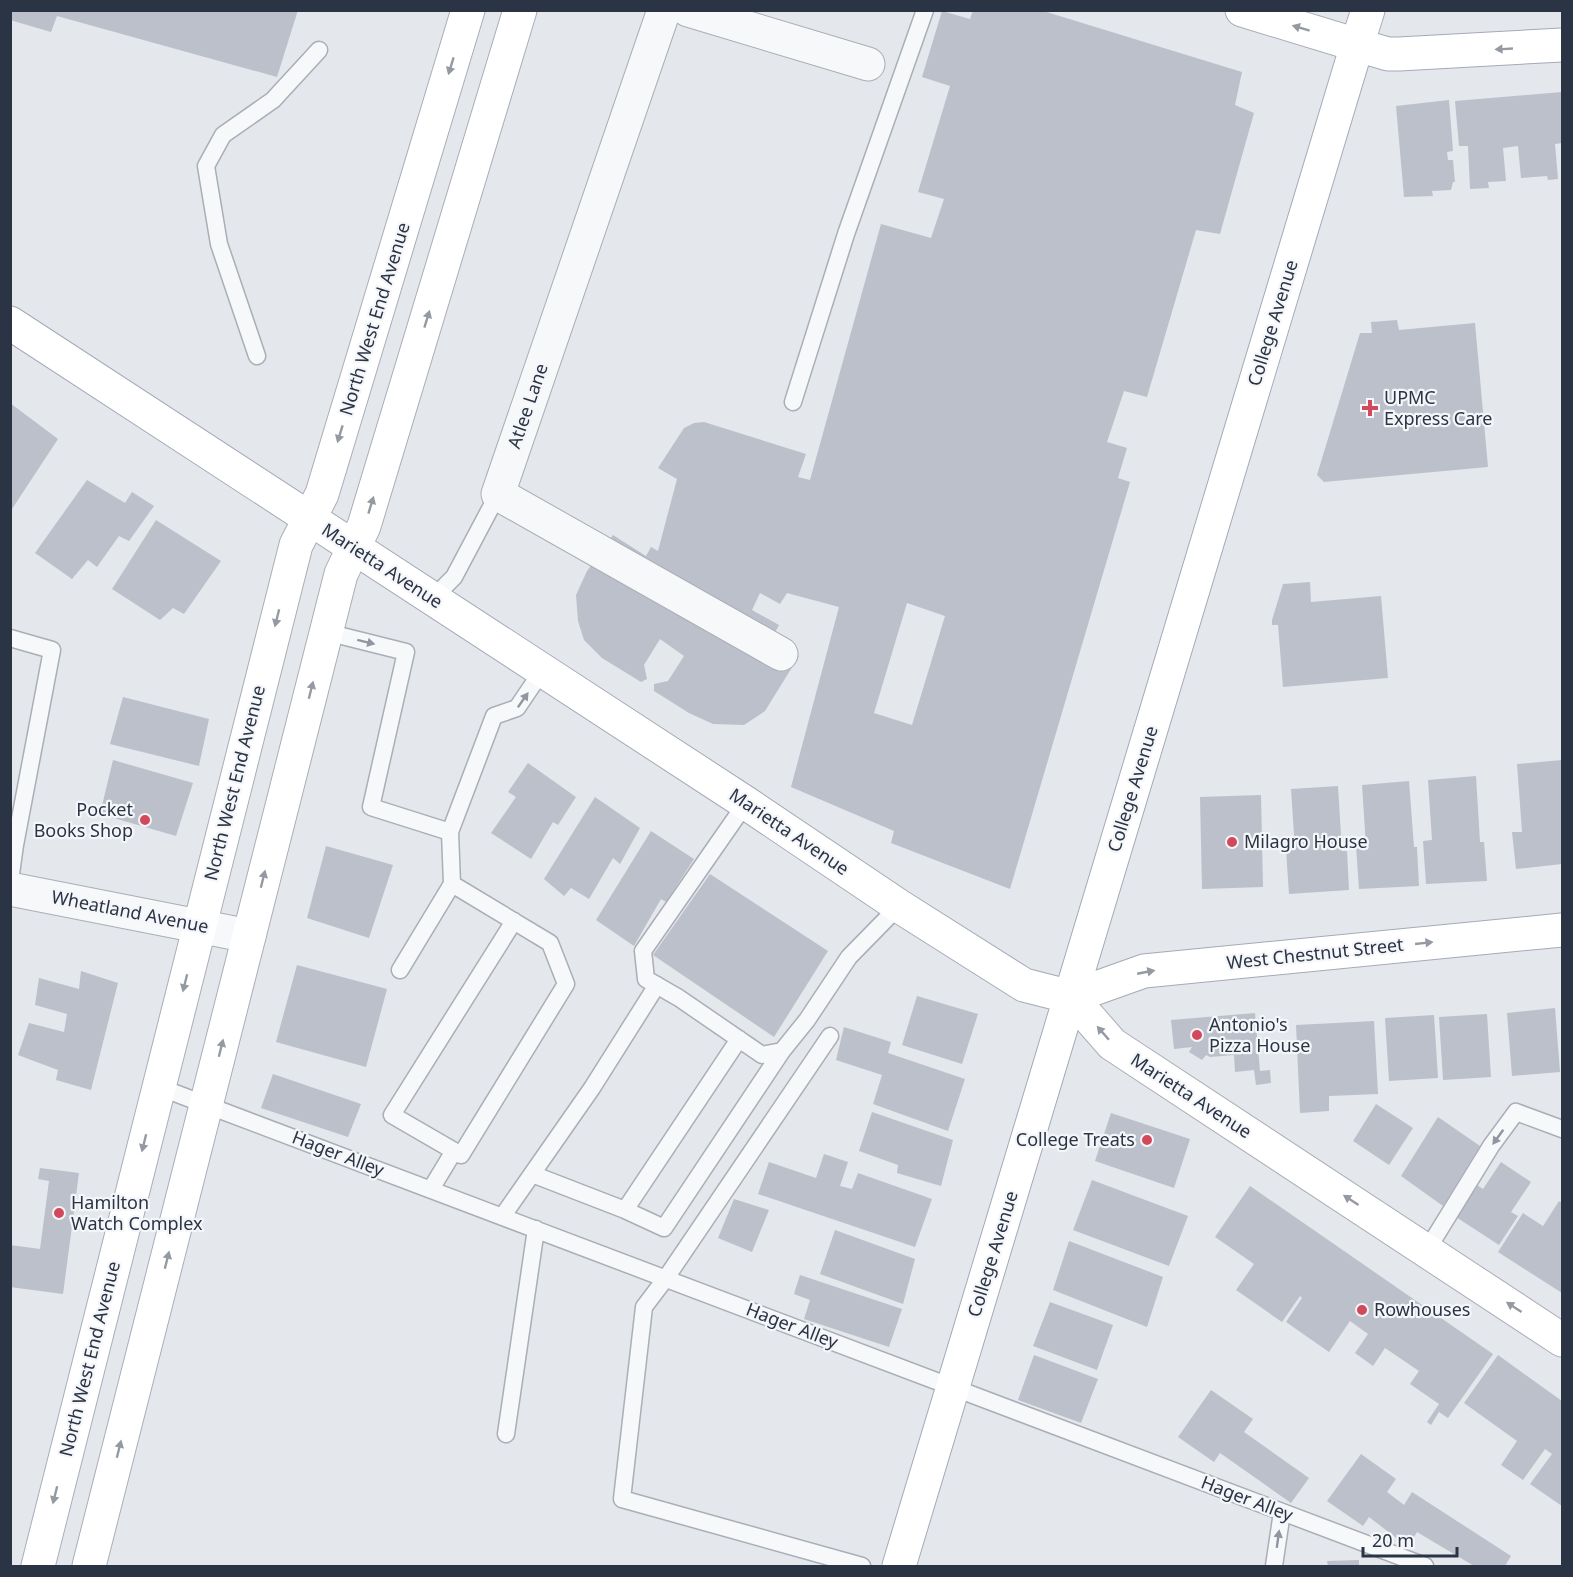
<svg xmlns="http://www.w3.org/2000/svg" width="1573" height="1577" viewBox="0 0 1573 1577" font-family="'Noto Sans',sans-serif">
<rect width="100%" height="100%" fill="#e4e7ec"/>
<!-- building -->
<path fill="#bbc0ca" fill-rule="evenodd" d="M 11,10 L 298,10 L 277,77 L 57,16 L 51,32 L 10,20 Z
M 973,10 L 1040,10 L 1242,72 L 1235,105 L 1254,113 L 1220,234 L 1196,230 L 1147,397 L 1124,391 L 1107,442 L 1127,448 L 1118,478 L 1130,482 L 1010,889 L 891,843 L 894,831 L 791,787 L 839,607 L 787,593 L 780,604 L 760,593 L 752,610 L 779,625 L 772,638 L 799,656 L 765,711 L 744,725 L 713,724 L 689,713 L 654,691 L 654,684 L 668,681 L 684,656 L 660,639 L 644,665 L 647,679 L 641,682 L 602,658 L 584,640 L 578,621 L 576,595 L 587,571 L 613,535 L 646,556 L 651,547 L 658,551 L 677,479 L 658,468 L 684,428 L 694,423 L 704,422 L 806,454 L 798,477 L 810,480 L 881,224 L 931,238 L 944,199 L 918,192 L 950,86 L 922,77 L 942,11 L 970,19 ZM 907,603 L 945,616 L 912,725 L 874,713 Z
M 1562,92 L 1562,143 L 1555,144 L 1558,179 L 1548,180 L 1547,176 L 1521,178 L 1518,146 L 1503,148 L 1506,181 L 1488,182 L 1489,188 L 1470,189 L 1468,146 L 1459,146 L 1455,101 Z
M 1449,100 L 1453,151 L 1447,152 L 1448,160 L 1453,160 L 1455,182 L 1453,182 L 1451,190 L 1432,191 L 1433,196 L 1404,197 L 1396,106 Z
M 1397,320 L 1399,330 L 1475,323 L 1488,467 L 1324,482 L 1317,475 L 1360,333 L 1372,333 L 1371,322 Z
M 10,403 L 58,439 L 10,512 Z
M 87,480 L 125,503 L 132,492 L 154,506 L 129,541 L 119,536 L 97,567 L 88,560 L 72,579 L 35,553 Z
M 156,520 L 221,561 L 184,614 L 173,608 L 160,620 L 112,589 Z
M 1310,582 L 1311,602 L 1381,596 L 1388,678 L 1283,687 L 1278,625 L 1272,625 L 1272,620 L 1283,584 Z
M 123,697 L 209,719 L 199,766 L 110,744 Z
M 113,760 L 193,783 L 176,836 L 100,814 Z
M 1562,760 L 1562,864 L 1516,869 L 1512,832 L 1522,832 L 1517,764 Z
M 528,763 L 576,797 L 558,825 L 553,822 L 531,859 L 491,833 L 516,797 L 508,792 Z
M 1476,776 L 1480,842 L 1484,842 L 1487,881 L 1426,884 L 1423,841 L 1432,840 L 1428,780 Z
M 1409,781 L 1414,847 L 1417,847 L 1419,886 L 1359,889 L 1356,846 L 1366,846 L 1362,785 Z
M 1338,786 L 1342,851 L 1347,851 L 1349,890 L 1289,894 L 1286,850 L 1295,849 L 1291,789 Z
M 1261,795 L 1263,887 L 1202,889 L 1200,797 Z
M 595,797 L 640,828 L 620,864 L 613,858 L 589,899 L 571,888 L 564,896 L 544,879 Z
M 651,831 L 694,859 L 666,902 L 661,899 L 634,946 L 596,920 Z
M 326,846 L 393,865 L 369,938 L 307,918 Z
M 710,874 L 828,951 L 774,1037 L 653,955 Z
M 297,965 L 387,989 L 366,1067 L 276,1042 Z
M 81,971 L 118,983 L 91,1090 L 56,1080 L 58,1070 L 18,1055 L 29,1023 L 64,1032 L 67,1014 L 35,1005 L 39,978 L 79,989 Z
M 917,996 L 978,1014 L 962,1064 L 902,1045 Z
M 1555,1008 L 1560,1072 L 1512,1076 L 1507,1013 Z
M 1255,1013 L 1260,1071 L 1270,1070 L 1271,1083 L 1256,1085 L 1254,1070 L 1235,1072 L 1234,1055 L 1210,1057 L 1206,1055 L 1202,1060 L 1189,1052 L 1192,1047 L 1174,1049 L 1171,1020 Z
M 1487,1014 L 1491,1077 L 1443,1080 L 1439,1017 Z
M 1434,1015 L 1438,1078 L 1389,1081 L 1385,1018 Z
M 1374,1021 L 1378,1094 L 1329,1096 L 1329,1111 L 1300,1113 L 1296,1025 Z
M 844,1027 L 891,1042 L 888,1053 L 965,1079 L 948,1131 L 873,1104 L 882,1075 L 836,1060 Z
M 273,1074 L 361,1104 L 348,1137 L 261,1108 Z
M 1376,1104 L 1413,1128 L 1389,1165 L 1353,1141 Z
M 872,1112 L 953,1140 L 941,1186 L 897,1173 L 898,1165 L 859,1151 Z
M 1111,1113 L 1190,1139 L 1174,1188 L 1095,1161 Z
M 1438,1117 L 1480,1146 L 1443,1206 L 1401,1176 Z
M 824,1154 L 848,1162 L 840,1186 L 852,1189 L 858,1173 L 932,1199 L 915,1247 L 758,1194 L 769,1162 L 816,1178 Z
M 1501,1162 L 1531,1182 L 1511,1212 L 1518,1216 L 1499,1245 L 1456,1217 L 1477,1185 L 1483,1189 Z
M 40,1168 L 79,1173 L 63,1294 L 10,1287 L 10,1245 L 40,1249 L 49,1181 L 38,1179 Z
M 1092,1180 L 1188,1216 L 1169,1266 L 1073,1230 Z
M 1250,1186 L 1493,1354 L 1448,1418 L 1439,1412 L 1431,1425 L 1427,1422 L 1439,1404 L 1410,1384 L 1419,1371 L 1385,1348 L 1373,1366 L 1355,1353 L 1368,1334 L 1350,1321 L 1329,1352 L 1286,1322 L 1302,1298 L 1300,1296 L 1282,1322 L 1236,1290 L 1254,1264 L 1215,1237 Z
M 734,1199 L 769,1210 L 752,1252 L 718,1238 Z
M 1559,1201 L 1562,1203 L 1562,1293 L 1498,1252 L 1523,1213 L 1543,1226 Z
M 835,1230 L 915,1259 L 903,1304 L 820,1274 Z
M 1069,1241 L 1163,1277 L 1147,1327 L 1053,1290 Z
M 800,1275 L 902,1309 L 889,1347 L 804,1319 L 810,1300 L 794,1294 Z
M 1050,1302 L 1113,1325 L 1097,1370 L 1033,1346 Z
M 1034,1355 L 1098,1379 L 1081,1423 L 1018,1400 Z
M 1498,1355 L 1562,1401 L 1562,1506 L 1530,1484 L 1552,1454 L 1545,1449 L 1523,1480 L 1501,1465 L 1517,1441 L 1464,1403 Z
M 1211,1390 L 1253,1419 L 1244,1432 L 1309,1478 L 1291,1503 L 1220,1453 L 1214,1462 L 1178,1437 Z
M 1361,1454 L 1396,1479 L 1387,1492 L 1404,1505 L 1412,1492 L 1511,1556 L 1505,1566 L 1474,1566 L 1417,1532 L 1408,1547 L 1369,1517 L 1363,1526 L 1327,1501 Z
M 1359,1560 L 1359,1566 L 1328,1566 L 1327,1561 Z"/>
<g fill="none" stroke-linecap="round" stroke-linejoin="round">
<defs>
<path id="lane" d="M 257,356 L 219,244 L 206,166 L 223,135 L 273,100 L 319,50
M 793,402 L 846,234 L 925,10
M 432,599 L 454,577 L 498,494
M 326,632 L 406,652 L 371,807 L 450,832 L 494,716 L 517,708 L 542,671
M 10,638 L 52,650 L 15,845 L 10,881
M 746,803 L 643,951 L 646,979 L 679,998 L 762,1055 L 782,1051 L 807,1020 L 849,957 L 899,906
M 452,884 L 550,943 L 566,984 L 461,1155 L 392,1115 L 514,921
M 400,970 L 452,884 L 450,832
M 830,1036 L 666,1278 L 644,1307 L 622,1499 L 862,1566
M 159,1087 L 1425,1566
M 532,1174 L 625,1210 L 739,1039
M 431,1189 L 454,1151
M 625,1210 L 664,1228 L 782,1051
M 502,1217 L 592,1088 L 657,985
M 1427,1250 L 1491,1146 L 1516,1112 L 1562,1129
M 506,1434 L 536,1229
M 1274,1566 L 1282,1512"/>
<path id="street" d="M 664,10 L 498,494 L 781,654
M 688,10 L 868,64
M 10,889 L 249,936"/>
<path id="secondary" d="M 1242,10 L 1357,45 L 1368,10
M 1071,997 L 1112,1044 L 1562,1340
M 38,1566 L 296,545 L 322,494 L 468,10
M 89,1566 L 341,574 L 364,526 L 520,10"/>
<path id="primary" d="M 10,323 L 746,803 L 899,906 L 1024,985 L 1071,997
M 1071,997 L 1144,971 L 1562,930
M 899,1566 L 1357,45 L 1388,54 L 1399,54 L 1562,45"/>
</defs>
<!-- lane casing -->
<use href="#lane" stroke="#a9aeb7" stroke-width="19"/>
<!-- street casing -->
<use href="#street" stroke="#a9aeb7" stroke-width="35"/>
<!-- secondary casing -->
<use href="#secondary" stroke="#a9aeb7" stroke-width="35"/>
<!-- primary casing -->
<use href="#primary" stroke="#a3abb8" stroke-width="35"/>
<!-- lane -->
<use href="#lane" stroke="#f7f8fa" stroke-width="16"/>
<!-- street -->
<use href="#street" stroke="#f7f8fa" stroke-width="33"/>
<!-- secondary -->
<use href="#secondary" stroke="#fff" stroke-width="33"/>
<!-- primary -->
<use href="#primary" stroke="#fff" stroke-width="33"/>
</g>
<!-- one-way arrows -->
<defs><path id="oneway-solid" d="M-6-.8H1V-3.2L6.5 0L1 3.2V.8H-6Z" transform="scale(1.5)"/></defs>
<g fill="#959aa2">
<use href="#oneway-solid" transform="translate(1301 28) rotate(-163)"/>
<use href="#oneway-solid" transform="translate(1504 49) rotate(177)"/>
<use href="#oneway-solid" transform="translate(451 66) rotate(107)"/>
<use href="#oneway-solid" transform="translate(427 319) rotate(-73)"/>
<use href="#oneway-solid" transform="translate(340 434) rotate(107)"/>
<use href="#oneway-solid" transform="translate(371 505) rotate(-73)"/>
<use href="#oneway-solid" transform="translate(277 618) rotate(104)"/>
<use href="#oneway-solid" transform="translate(311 690) rotate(-76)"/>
<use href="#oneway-solid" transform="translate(263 879) rotate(-76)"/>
<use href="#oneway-solid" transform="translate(1424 943) rotate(-6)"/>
<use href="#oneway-solid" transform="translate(1146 972) rotate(-11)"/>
<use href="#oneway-solid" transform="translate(185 983) rotate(104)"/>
<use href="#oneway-solid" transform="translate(1103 1033) rotate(-131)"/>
<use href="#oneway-solid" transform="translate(221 1048) rotate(-76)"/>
<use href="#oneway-solid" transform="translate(144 1143) rotate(104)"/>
<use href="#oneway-solid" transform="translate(1351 1200) rotate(-147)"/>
<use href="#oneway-solid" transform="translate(167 1260) rotate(-76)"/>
<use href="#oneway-solid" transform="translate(1514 1307) rotate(-147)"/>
<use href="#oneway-solid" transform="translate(119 1449) rotate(-76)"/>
<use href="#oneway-solid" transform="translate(55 1495) rotate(104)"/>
</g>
<g fill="#9196a0">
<use href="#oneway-solid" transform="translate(366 642) rotate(14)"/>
<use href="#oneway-solid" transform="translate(523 700) rotate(-55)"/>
<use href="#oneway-solid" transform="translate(1498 1137) rotate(126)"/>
<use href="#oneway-solid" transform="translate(1278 1539) rotate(-82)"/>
</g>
<!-- markers -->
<g fill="#d1495b" stroke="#f4f6f9" stroke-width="2">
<path d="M1367 399h6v6h6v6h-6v6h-6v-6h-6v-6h6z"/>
<circle cx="145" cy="820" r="6"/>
<circle cx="1232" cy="842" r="6"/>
<circle cx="1197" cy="1035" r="6"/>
<circle cx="1147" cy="1140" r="6"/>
<circle cx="59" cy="1213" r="6"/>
<circle cx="1362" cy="1310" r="6"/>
</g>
<g text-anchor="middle" stroke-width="4.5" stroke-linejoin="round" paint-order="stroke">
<!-- street labels -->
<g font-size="18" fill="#2b3445" stroke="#f4f6f9">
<text transform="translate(375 319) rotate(-73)" y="6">North West End Avenue</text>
<text transform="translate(1273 323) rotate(-73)" y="6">College Avenue</text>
<text transform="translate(528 406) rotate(-71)" y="6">Atlee Lane</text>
<text transform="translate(382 566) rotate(33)" y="6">Marietta Avenue</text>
<text transform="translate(235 783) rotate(-76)" y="6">North West End Avenue</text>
<text transform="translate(1133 789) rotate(-73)" y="6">College Avenue</text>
<text transform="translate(789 832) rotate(34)" y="6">Marietta Avenue</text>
<text transform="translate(130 912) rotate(11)" y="6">Wheatland Avenue</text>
<text transform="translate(1315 954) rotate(-6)" y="6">West Chestnut Street</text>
<text transform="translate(1191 1096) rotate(33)" y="6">Marietta Avenue</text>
<text transform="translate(338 1154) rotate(21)" y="6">Hager Alley</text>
<text transform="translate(993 1254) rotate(-73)" y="6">College Avenue</text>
<text transform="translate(792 1326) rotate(21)" y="6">Hager Alley</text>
<text transform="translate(90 1359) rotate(-76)" y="6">North West End Avenue</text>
<text transform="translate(1247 1499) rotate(21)" y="6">Hager Alley</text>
</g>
<!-- poi labels -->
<g font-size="18" fill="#2b3445" stroke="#f4f6f9" text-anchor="start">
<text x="1384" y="404">UPMC<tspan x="1384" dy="21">Express Care</tspan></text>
<text x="133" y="816" text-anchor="end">Pocket<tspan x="133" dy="21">Books Shop</tspan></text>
<text x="1244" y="848">Milagro House</text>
<text x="1209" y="1031">Antonio's<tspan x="1209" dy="21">Pizza House</tspan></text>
<text x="1135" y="1146" text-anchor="end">College Treats</text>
<text x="71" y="1209">Hamilton<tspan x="71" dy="21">Watch Complex</tspan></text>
<text x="1374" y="1316">Rowhouses</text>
</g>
</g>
<!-- border -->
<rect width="1573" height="1577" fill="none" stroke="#2b3445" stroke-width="24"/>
<!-- scale -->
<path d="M1363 1547v9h94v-9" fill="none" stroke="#2b3445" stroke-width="3"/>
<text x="1372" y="1547" font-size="18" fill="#2b3445" stroke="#f4f6f9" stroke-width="4.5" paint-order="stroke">20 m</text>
</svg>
